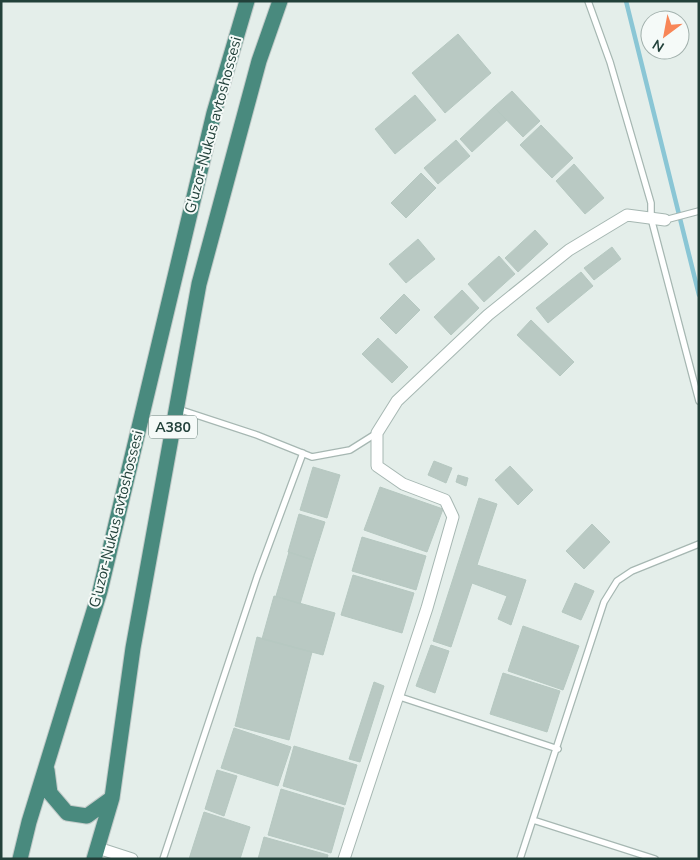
<svg xmlns="http://www.w3.org/2000/svg" width="700" height="860" viewBox="0 0 700 860" font-family="'Nunito Sans',sans-serif">
<rect width="100%" height="100%" fill="#e4eeea"/>
<g fill="none" stroke-linecap="round" stroke-linejoin="round">
<!-- stream -->
<path stroke="#8ac6d5" stroke-width="4.5" d="M 626,1 L 699,295"/>
</g>
<!-- building -->
<path fill="#b9c9c3" stroke="#b6c8c1" d="M 458,34 L 491,73 L 445,113 L 412,73 Z
M 512,91 L 540,121 L 523,137 L 494,107 Z
M 415,95 L 436,120 L 395,154 L 375,129 Z
M 494,107 L 507,120 L 472,152 L 460,139 Z
M 541,125 L 573,158 L 552,178 L 520,145 Z
M 456,140 L 470,156 L 438,184 L 424,168 Z
M 574,164 L 604,198 L 585,214 L 556,181 Z
M 421,173 L 436,188 L 406,218 L 391,203 Z
M 535,230 L 548,244 L 518,272 L 505,258 Z
M 418,239 L 435,259 L 406,283 L 389,264 Z
M 612,247 L 621,259 L 594,280 L 584,268 Z
M 499,256 L 515,274 L 484,302 L 468,284 Z
M 581,272 L 593,286 L 548,323 L 536,308 Z
M 462,290 L 479,308 L 451,335 L 434,317 Z
M 404,294 L 420,310 L 396,334 L 380,318 Z
M 531,320 L 574,362 L 560,376 L 517,335 Z
M 378,338 L 408,367 L 392,383 L 362,354 Z
M 434,461 L 452,468 L 446,483 L 428,475 Z
M 510,466 L 533,490 L 518,505 L 495,480 Z
M 313,467 L 340,475 L 327,518 L 300,510 Z
M 458,475 L 468,478 L 466,486 L 456,482 Z
M 380,487 L 443,509 L 427,552 L 364,530 Z
M 479,498 L 497,504 L 477,565 L 526,580 L 511,625 L 498,619 L 507,596 L 472,583 L 451,647 L 433,641 Z
M 299,514 L 325,522 L 313,560 L 288,552 Z
M 592,524 L 610,542 L 584,569 L 566,551 Z
M 362,537 L 426,556 L 416,590 L 352,571 Z
M 289,552 L 313,560 L 300,604 L 276,596 Z
M 353,575 L 414,593 L 402,633 L 341,615 Z
M 575,583 L 594,591 L 581,620 L 562,612 Z
M 274,596 L 335,613 L 323,655 L 262,639 Z
M 523,626 L 579,646 L 563,690 L 508,671 Z
M 257,637 L 312,652 L 289,740 L 235,726 Z
M 431,645 L 449,651 L 435,693 L 416,686 Z
M 503,673 L 560,691 L 547,732 L 490,714 Z
M 374,682 L 384,686 L 360,762 L 349,759 Z
M 234,728 L 291,747 L 278,786 L 221,768 Z
M 294,746 L 357,765 L 345,805 L 283,786 Z
M 217,770 L 237,776 L 224,816 L 205,809 Z
M 281,789 L 344,808 L 331,853 L 268,835 Z
M 204,812 L 250,827 L 240,859 L 189,859 Z
M 264,837 L 328,855 L 327,859 L 258,859 Z"/>
<g fill="none" stroke-linecap="round" stroke-linejoin="round">
<defs>
<path id="service" d="M 588,1 L 610,62 L 651,203 L 651,218 L 699,401
M 665,220 L 699,211
M 178,409 L 257,435 L 312,457 L 350,450 L 377,433
M 397,696 L 558,749
M 533,820 L 655,859
M 163,859 L 257,577 L 303,453
M 520,859 L 604,602 L 617,581 L 632,571 L 699,544"/>
<path id="minor" d="M 98,848 L 132,859
M 344,859 L 427,608 L 453,517 L 445,500 L 403,484 L 377,466 L 377,433 L 397,401 L 488,315 L 569,250 L 627,215 L 665,220"/>
<path id="trunk" d="M 47,770 L 50,793 L 67,813 L 87,816 L 112,798
M 20,859 L 29,822 L 100,591 L 214,113 L 247,1
M 94,859 L 112,798 L 133,648 L 199,284 L 259,61 L 280,1"/>
</defs>
<!-- service casing -->
<use href="#service" stroke="#a6b7b2" stroke-width="8"/>
<!-- minor casing -->
<use href="#minor" stroke="#a6b7b2" stroke-width="13"/>
<!-- trunk casing -->
<use href="#trunk" stroke="#c1cac8" stroke-width="17"/>
<!-- service -->
<use href="#service" stroke="#fff" stroke-width="5.5"/>
<!-- minor -->
<use href="#minor" stroke="#fff" stroke-width="11"/>
<!-- trunk -->
<use href="#trunk" stroke="#498a7e" stroke-width="15"/>
</g>
<g text-anchor="middle" stroke-width="4" stroke-linejoin="round" paint-order="stroke">
<!-- shield labels -->
<rect fill="#f5faf8" stroke="#617873" stroke-width="1" x="149" y="415.5" width="48" height="23" rx="4"/>
<g font-size="14" font-weight="bold" fill="#22413a">
<text x="173" y="432">A380</text>
</g>
<!-- street labels -->
<g font-size="15" fill="#22413a" stroke="#f5faf8">
<text transform="translate(213 125) rotate(-75)" y="5">G'uzor-Nukus avtoshossesi</text>
<text transform="translate(116 519) rotate(-76)" y="5">G'uzor-Nukus avtoshossesi</text>
</g>
</g>
<!-- border -->
<rect width="700" height="860" fill="none" stroke="#22413a" stroke-width="5"/>
<!-- north arrow -->
<g transform="translate(665 35) rotate(212)"><circle r="24" fill="#f5faf8" stroke="#a1b0ac"/>
<path d="M0-4L9 19L0 12L-9 19Z" fill="#f88657"/>
<text y="-8" font-size="14" font-weight="bold" text-anchor="middle" fill="#22413a">N</text>
</g>
</svg>
